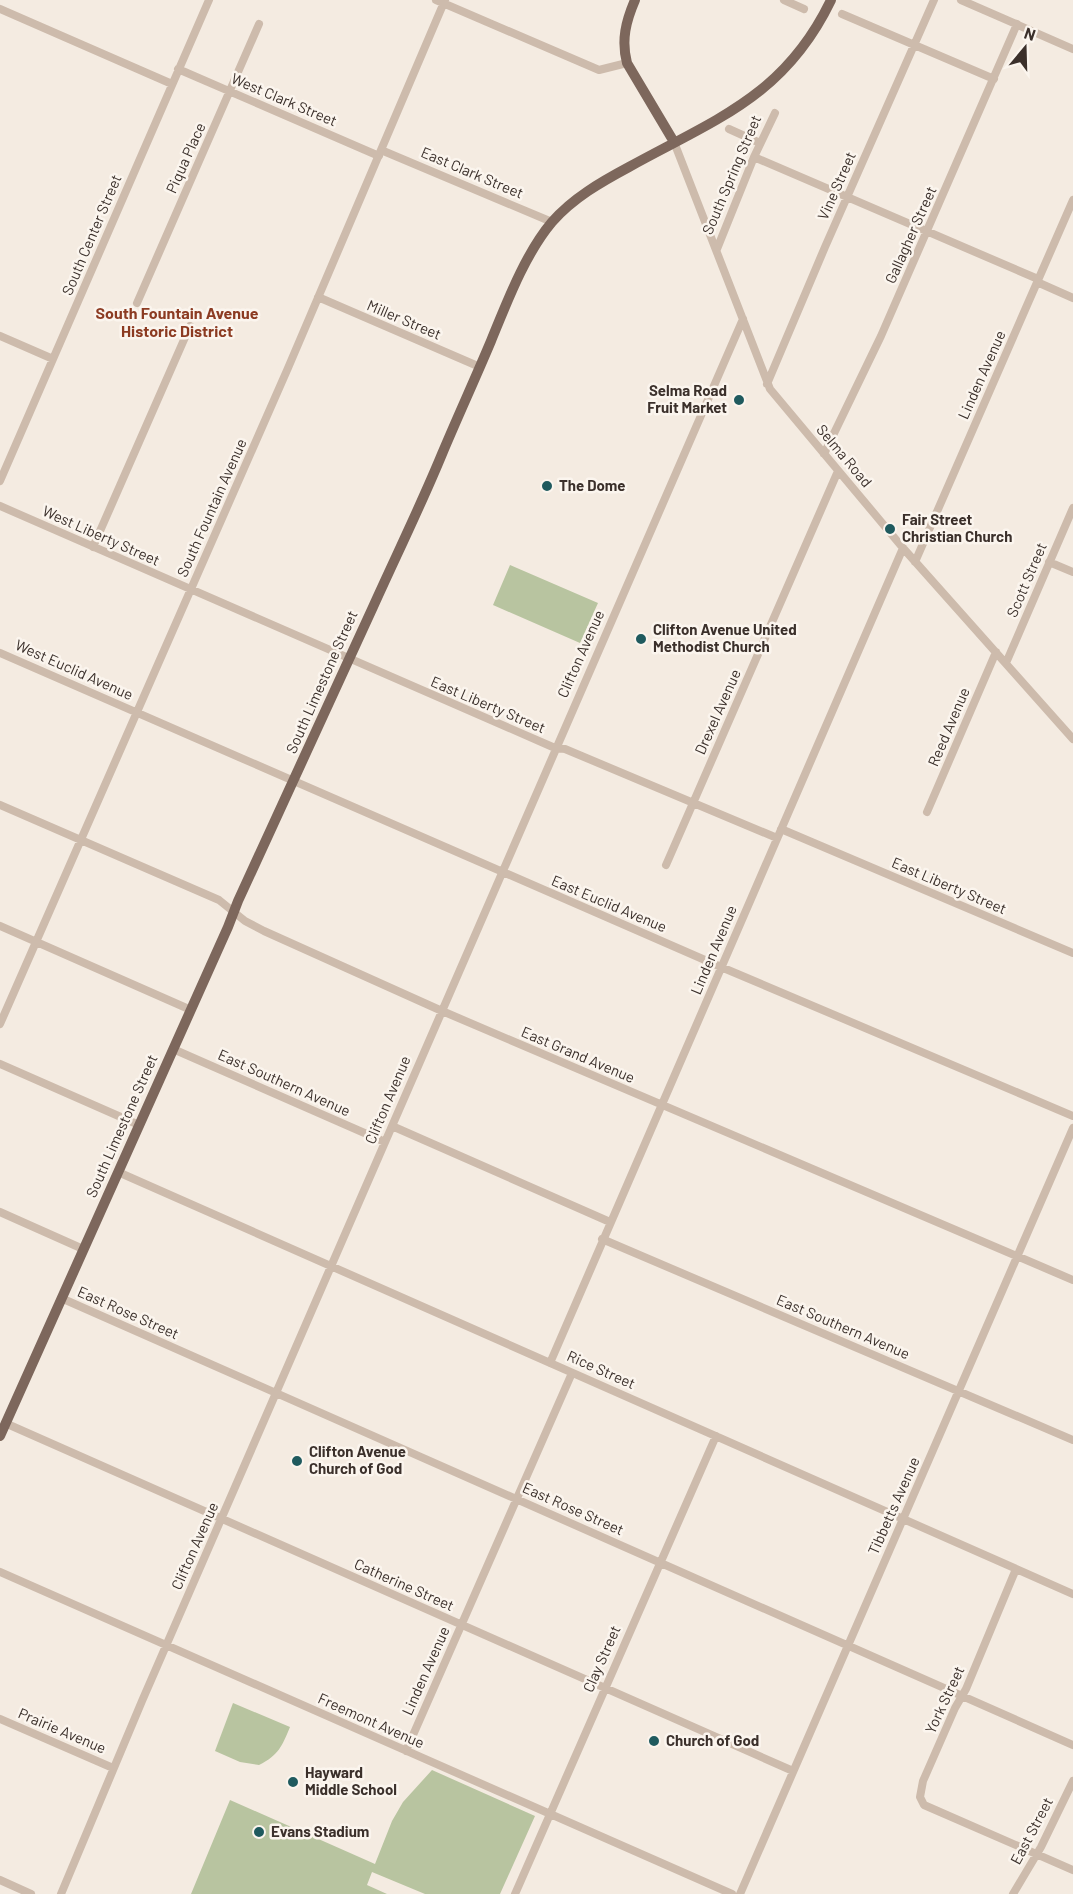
<svg xmlns="http://www.w3.org/2000/svg" width="1073" height="1894" viewBox="0 0 1073 1894" font-family="Barlow,sans-serif">
<rect width="100%" height="100%" fill="#f4ebe1"/>
<!-- green -->
<path fill="#b8c4a0" d="M 510,565 L 598,603 L 580,643 L 493,605 Z
M 233,1703 L 290,1727 C 282,1746 279,1755 259,1765 L 240,1762 L 215,1751 Z
M 432,1770 L 535,1816 L 500,1894 L 425,1894 L 372,1872 L 367,1885 L 387,1894 L 191,1894 L 230,1800 L 375,1864 L 392,1821 L 403,1802 Z"/>
<g fill="none" stroke-linecap="round" stroke-linejoin="round">
<!-- minor -->
<path stroke="#cdbbac" stroke-width="8" d="M 436,0 L 599,70 L 627,63
M 784,0 L 804,9
M 961,0 L 1073,49
M 0,9 L 172,84
M 842,14 L 994,79
M 178,69 L 379,156
M 729,129 L 760,143
M 674,142 L 770,389 L 903,548 L 1073,739
M 381,150 L 552,222
M 754,157 L 1038,279
M 717,249 L 754,157 L 775,113
M 1037,282 L 1073,298
M 318,297 L 480,367
M 137,303 L 259,24
M 0,336 L 53,359
M 767,384 L 825,247 L 934,0
M 824,454 L 881,336 L 1017,24
M 0,481 L 209,0
M 0,506 L 555,748 L 565,749 L 777,838
M 93,547 L 190,326
M 915,562 L 1073,200
M 1049,562 L 1073,572
M 0,653 L 721,967 L 1073,1116
M 1006,663 L 1073,508
M 0,805 L 219,900 L 245,921 L 264,931 L 442,1011 L 1073,1280
M 927,812 L 996,652
M 781,829 L 1073,953
M 666,865 L 838,471
M 0,926 L 191,1010
M 0,1024 L 288,368 L 445,0
M 173,1049 L 385,1142
M 0,1064 L 139,1125
M 392,1126 L 610,1222
M 118,1172 L 1073,1594
M 0,1212 L 83,1249
M 602,1239 L 1073,1440
M 61,1298 L 1073,1745
M 550,1363 L 903,548
M 5,1423 L 793,1771
M 1016,1569 L 966,1689 L 955,1708 L 923,1781 L 920,1797 L 924,1805 L 1073,1870
M 0,1572 L 732,1894
M 0,1719 L 113,1768
M 406,1751 L 572,1373
M 0,1880 L 31,1894
M 61,1894 L 142,1701 L 743,319
M 515,1894 L 716,1436
M 740,1894 L 1073,1128
M 1013,1894 L 1041,1847 L 1073,1781"/>
<!-- major -->
<path stroke="#7d675c" stroke-width="10" d="M 635,0 C 626,21 621,40 627,63 L 674,142
M 0,1436 L 228,927 L 238,901 C 283,803 328,705 373,607 C 396,556 421,505 442,454 C 458,416 475,379 491,341 C 507,302 525,254 552,222 C 573,198 601,182 629,167 C 716,119 785,96 831,0"/>
</g>
<!-- markers -->
<g fill="#1f5a5e" stroke="#fbf5ee" stroke-width="2">
<circle cx="739" cy="400" r="6"/>
<circle cx="547" cy="486" r="6"/>
<circle cx="890" cy="529" r="6"/>
<circle cx="641" cy="639" r="6"/>
<circle cx="297" cy="1461" r="6"/>
<circle cx="654" cy="1741" r="6"/>
<circle cx="293" cy="1782" r="6"/>
<circle cx="259" cy="1832" r="6"/>
</g>
<g text-anchor="middle" stroke-width="5" stroke-linejoin="round" paint-order="stroke">
<!-- street labels -->
<g font-size="15" fill="#3b302b" stroke="#fbf5ee">
<text transform="translate(284 100) rotate(23)" y="5">West Clark Street</text>
<text transform="translate(186 158) rotate(-66)" y="5">Piqua Place</text>
<text transform="translate(472 173) rotate(23)" y="5">East Clark Street</text>
<text transform="translate(732 175) rotate(-67)" y="5">South Spring Street</text>
<text transform="translate(837 186) rotate(-66)" y="5">Vine Street</text>
<text transform="translate(92 235) rotate(-67)" y="5">South Center Street</text>
<text transform="translate(911 235) rotate(-66)" y="5">Gallagher Street</text>
<text transform="translate(404 320) rotate(23)" y="5">Miller Street</text>
<text transform="translate(982 375) rotate(-66)" y="5">Linden Avenue</text>
<text transform="translate(844 456) rotate(50)" y="5">Selma Road</text>
<text transform="translate(212 508) rotate(-66)" y="5">South Fountain Avenue</text>
<text transform="translate(101 536) rotate(24)" y="5">West Liberty Street</text>
<text transform="translate(1027 580) rotate(-67)" y="5">Scott Street</text>
<text transform="translate(581 654) rotate(-66)" y="5">Clifton Avenue</text>
<text transform="translate(74 670) rotate(24)" y="5">West Euclid Avenue</text>
<text transform="translate(322 682) rotate(-66)" y="5">South Limestone Street</text>
<text transform="translate(488 705) rotate(23)" y="5">East Liberty Street</text>
<text transform="translate(718 712) rotate(-66)" y="5">Drexel Avenue</text>
<text transform="translate(949 727) rotate(-67)" y="5">Reed Avenue</text>
<text transform="translate(949 886) rotate(23)" y="5">East Liberty Street</text>
<text transform="translate(609 904) rotate(23)" y="5">East Euclid Avenue</text>
<text transform="translate(714 950) rotate(-67)" y="5">Linden Avenue</text>
<text transform="translate(578 1055) rotate(23)" y="5">East Grand Avenue</text>
<text transform="translate(284 1083) rotate(24)" y="5">East Southern Avenue</text>
<text transform="translate(388 1100) rotate(-67)" y="5">Clifton Avenue</text>
<text transform="translate(122 1126) rotate(-66)" y="5">South Limestone Street</text>
<text transform="translate(128 1313) rotate(24)" y="5">East Rose Street</text>
<text transform="translate(843 1327) rotate(23)" y="5">East Southern Avenue</text>
<text transform="translate(601 1370) rotate(24)" y="5">Rice Street</text>
<text transform="translate(894 1506) rotate(-66)" y="5">Tibbetts Avenue</text>
<text transform="translate(573 1509) rotate(24)" y="5">East Rose Street</text>
<text transform="translate(195 1546) rotate(-66)" y="5">Clifton Avenue</text>
<text transform="translate(404 1585) rotate(24)" y="5">Catherine Street</text>
<text transform="translate(602 1659) rotate(-66)" y="5">Clay Street</text>
<text transform="translate(426 1671) rotate(-66)" y="5">Linden Avenue</text>
<text transform="translate(945 1700) rotate(-65)" y="5">York Street</text>
<text transform="translate(371 1721) rotate(24)" y="5">Freemont Avenue</text>
<text transform="translate(62 1731) rotate(23)" y="5">Prairie Avenue</text>
<text transform="translate(1032 1831) rotate(-62)" y="5">East Street</text>
</g>
<!-- poi labels -->
<g font-size="15" font-weight="bold" fill="#3b302b" stroke="#fbf5ee" text-anchor="start">
<text x="727" y="396" text-anchor="end">Selma Road<tspan x="727" dy="17">Fruit Market</tspan></text>
<text x="559" y="491">The Dome</text>
<text x="902" y="525">Fair Street<tspan x="902" dy="17">Christian Church</tspan></text>
<text x="653" y="635">Clifton Avenue United<tspan x="653" dy="17">Methodist Church</tspan></text>
<text x="309" y="1457">Clifton Avenue<tspan x="309" dy="17">Church of God</tspan></text>
<text x="666" y="1746">Church of God</text>
<text x="305" y="1778">Hayward<tspan x="305" dy="17">Middle School</tspan></text>
<text x="271" y="1837">Evans Stadium</text>
</g>
<!-- neighbourhood labels -->
<g font-size="16" font-weight="bold" fill="#8c3b22" stroke="#fbf5ee">
<text x="177" y="319">South Fountain Avenue<tspan x="177" dy="18">Historic District</tspan></text>
</g>
</g>
<!-- north arrow -->
<g transform="translate(1025 48) rotate(19)" stroke="#fbf5ee" stroke-width="4.5" paint-order="stroke">
<path d="M0-4.5L10 22L0 15L-10 22Z" fill="#3b302b"/>
<text y="-9" font-size="16" font-weight="bold" text-anchor="middle" fill="#3b302b">N</text>
</g>
</svg>
